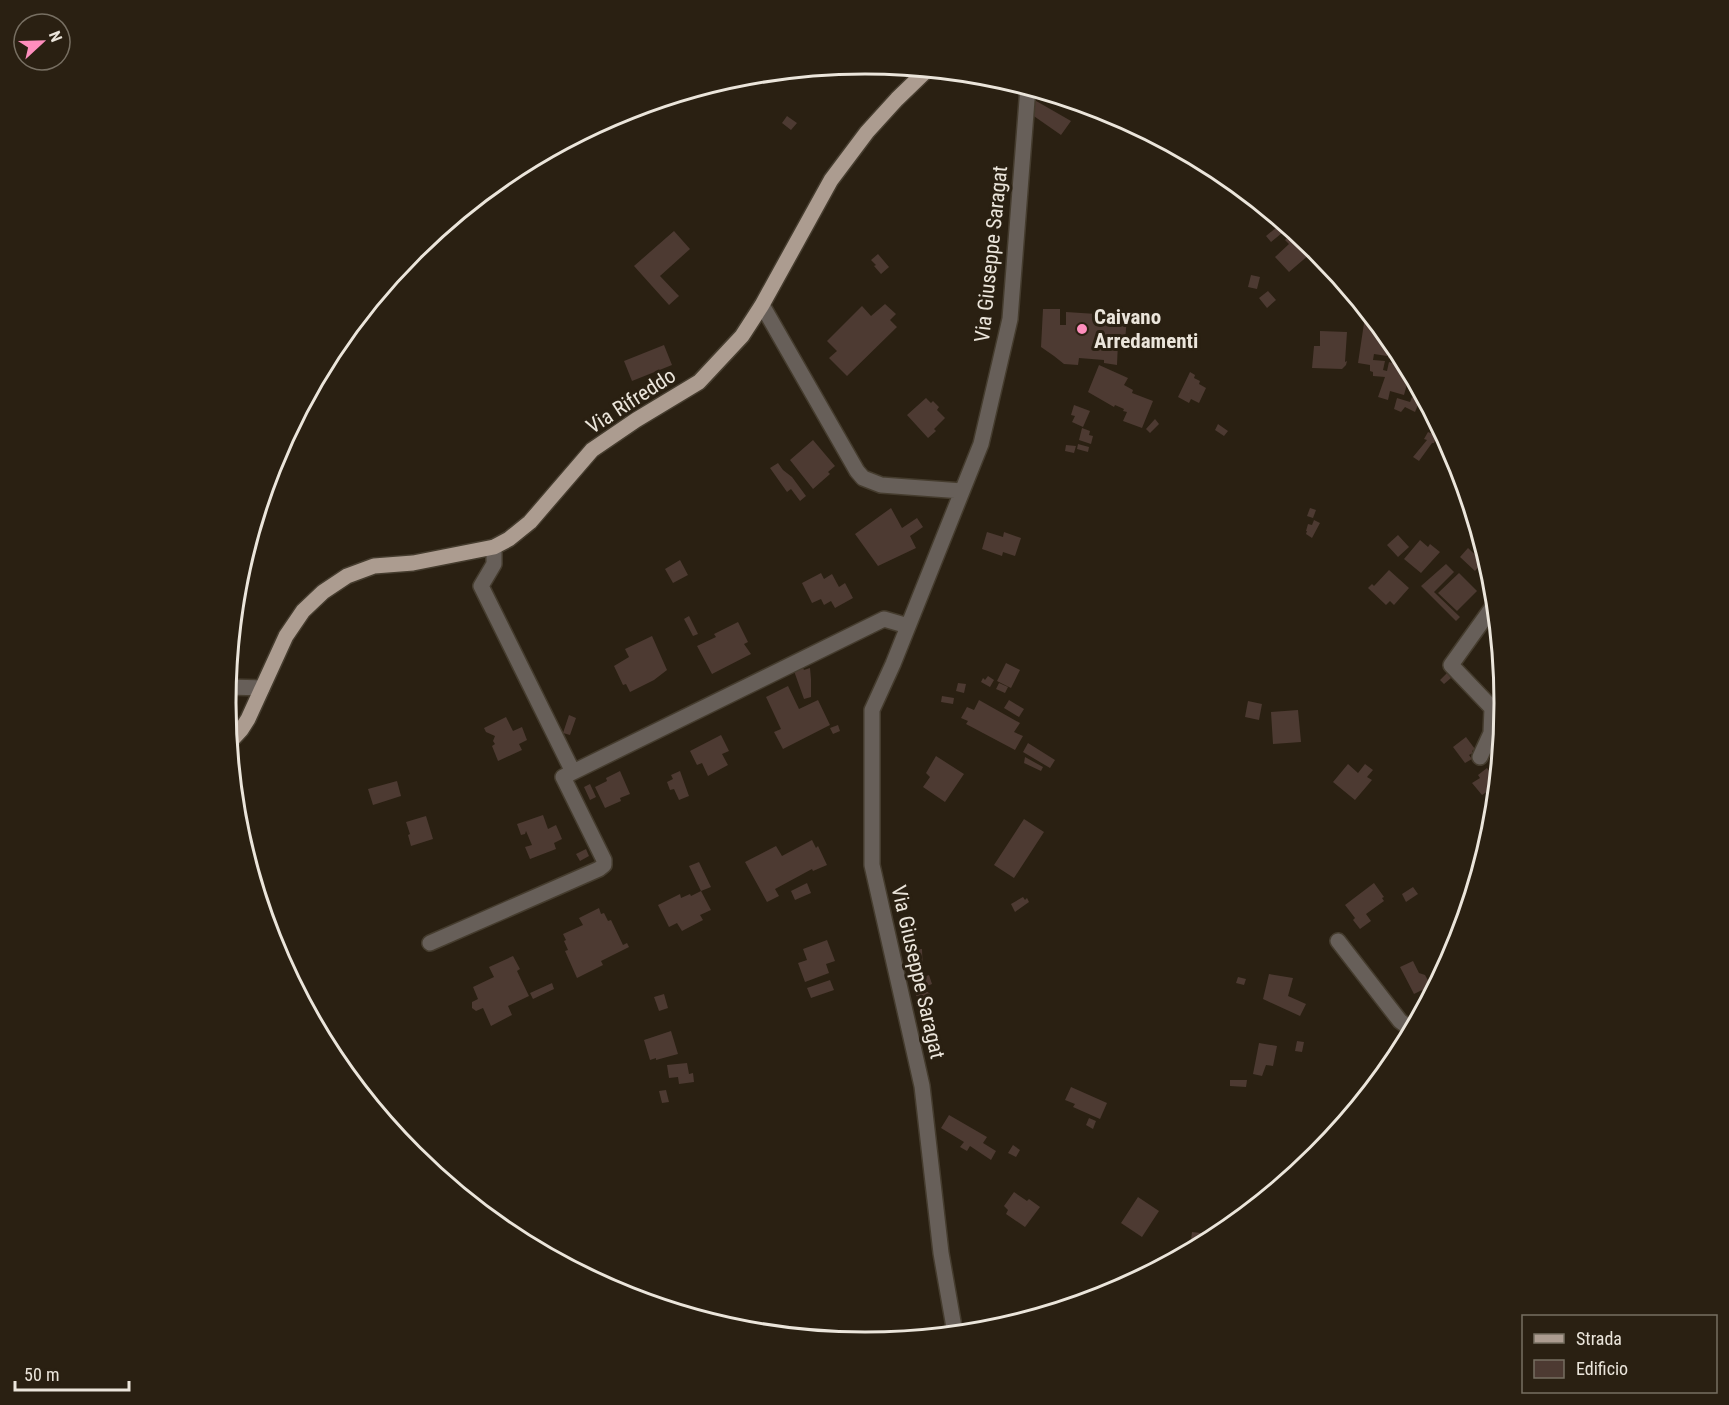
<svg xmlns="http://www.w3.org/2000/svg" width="1729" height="1405" viewBox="0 0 1729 1405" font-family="'Roboto Condensed',sans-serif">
<rect width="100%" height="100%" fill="#2a2012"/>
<!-- building -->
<path fill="#4d3a32" d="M 1031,98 L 1071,121 L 1061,135 L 1028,112 Z
M 787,116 L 797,123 L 791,130 L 782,123 Z
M 1277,227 L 1282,233 L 1271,242 L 1266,236 Z
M 674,231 L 690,249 L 660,276 L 679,296 L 669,305 L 634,266 Z
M 1294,231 L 1310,245 L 1305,249 L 1310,254 L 1289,272 L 1275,257 L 1289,244 L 1285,240 Z
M 878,254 L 889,267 L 881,274 L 874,266 L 876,265 L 871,260 Z
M 1251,275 L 1260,277 L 1257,289 L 1248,287 Z
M 1268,291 L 1276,300 L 1267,308 L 1259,298 Z
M 885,304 L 896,314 L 890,320 L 897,327 L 847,376 L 829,358 L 837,351 L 827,341 L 862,306 L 871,316 Z
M 1043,309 L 1060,309 L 1060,325 L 1066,325 L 1066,312 L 1127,316 L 1125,342 L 1118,342 L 1117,365 L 1104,363 L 1104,360 L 1079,358 L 1078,365 L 1064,364 L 1054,356 L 1041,347 Z
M 1366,310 L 1389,339 L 1387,356 L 1374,354 L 1373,360 L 1385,361 L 1383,370 L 1387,371 L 1389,362 L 1407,367 L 1410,373 L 1404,395 L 1390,391 L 1388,400 L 1378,397 L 1385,377 L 1373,376 L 1373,372 L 1370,371 L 1370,365 L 1358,363 Z
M 1320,331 L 1347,332 L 1345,362 L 1347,361 L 1346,365 L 1342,369 L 1312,368 L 1314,346 L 1320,346 Z
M 1392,342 L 1398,351 L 1396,360 L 1388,358 Z
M 664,345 L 672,365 L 632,381 L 624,361 Z
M 1099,365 L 1128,378 L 1124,385 L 1133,390 L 1132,393 L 1153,401 L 1142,428 L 1123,421 L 1127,412 L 1123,411 L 1124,409 L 1115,405 L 1114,407 L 1088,392 Z
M 1190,372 L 1195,375 L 1194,378 L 1200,381 L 1199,384 L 1206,388 L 1199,403 L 1191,399 L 1189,403 L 1178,397 Z
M 1412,397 L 1420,400 L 1415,412 L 1405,407 L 1401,412 L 1394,409 L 1397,398 L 1410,402 Z
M 926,398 L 931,403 L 933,401 L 939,407 L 937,410 L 945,418 L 934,429 L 936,431 L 928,438 L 907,415 Z
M 1074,405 L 1090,411 L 1083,427 L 1072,422 L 1075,416 L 1071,415 Z
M 1155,419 L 1159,424 L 1150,433 L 1146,429 Z
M 1218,424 L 1228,431 L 1224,436 L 1215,430 Z
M 1082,428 L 1090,431 L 1089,435 L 1093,436 L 1091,444 L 1079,440 Z
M 1428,432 L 1437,436 L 1434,443 L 1432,443 L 1419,461 L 1413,457 L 1427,440 L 1424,439 Z
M 813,440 L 835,466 L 828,472 L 830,474 L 813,489 L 790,460 Z
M 1078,444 L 1089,447 L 1088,452 L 1077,449 Z
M 1066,445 L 1076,446 L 1074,453 L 1065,451 Z
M 778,463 L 783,470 L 792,477 L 806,496 L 800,501 L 791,489 L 787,492 L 770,468 Z
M 891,508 L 902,528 L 917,518 L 923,527 L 910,536 L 916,548 L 878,566 L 855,534 Z
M 1310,508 L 1316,510 L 1313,518 L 1307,516 Z
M 1314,520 L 1320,523 L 1312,538 L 1306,534 L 1307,531 L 1306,531 L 1308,524 L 1312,525 Z
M 987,532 L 1003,537 L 1004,532 L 1021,538 L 1015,556 L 1003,552 L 1002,556 L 982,549 Z
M 1398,535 L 1409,547 L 1398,557 L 1387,545 Z
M 1420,540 L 1428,547 L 1430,544 L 1440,552 L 1421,573 L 1404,559 Z
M 1468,548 L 1483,562 L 1475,571 L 1460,557 Z
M 680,560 L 688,575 L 673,583 L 665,569 Z
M 1446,564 L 1454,572 L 1434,592 L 1460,617 L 1456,621 L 1421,586 Z
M 1389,570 L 1409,588 L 1394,605 L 1390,601 L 1386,605 L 1368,588 L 1372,584 L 1374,586 Z
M 821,573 L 824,579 L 832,574 L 839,587 L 845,583 L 853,598 L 835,608 L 831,601 L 824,605 L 821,599 L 812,603 L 802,583 Z
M 1459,573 L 1477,591 L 1457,611 L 1438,593 Z
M 689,616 L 698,634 L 693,636 L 684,619 Z
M 738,622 L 748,642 L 744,644 L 751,654 L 712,674 L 697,646 L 716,637 L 714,634 Z
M 652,636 L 667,670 L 654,680 L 630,692 L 626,684 L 623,685 L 614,666 L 629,657 L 625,649 Z
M 1006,663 L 1020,670 L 1011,688 L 997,681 Z
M 803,668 L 804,670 L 810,668 L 811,679 L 811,697 L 804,699 L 794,671 Z
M 1447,673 L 1451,678 L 1444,684 L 1440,680 Z
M 988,676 L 994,680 L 990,687 L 981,682 L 983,678 L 985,680 Z
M 958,683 L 966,684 L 964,693 L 956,691 Z
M 999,683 L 1008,687 L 1005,693 L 996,689 Z
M 788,686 L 799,709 L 818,700 L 830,725 L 783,749 L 774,732 L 781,729 L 766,697 Z
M 942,696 L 954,698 L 953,704 L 941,702 Z
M 979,700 L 1020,723 L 1014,732 L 1023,736 L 1015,750 L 966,724 L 968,721 L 961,718 L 967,707 L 974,710 Z
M 1009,700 L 1024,709 L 1019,717 L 1004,708 Z
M 1248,701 L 1262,704 L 1259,720 L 1245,717 Z
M 1298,710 L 1301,742 L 1273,744 L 1271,712 Z
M 569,715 L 576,718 L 570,735 L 563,733 Z
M 506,717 L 513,731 L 522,727 L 527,740 L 519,744 L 522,750 L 498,761 L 492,746 L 495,744 L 493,741 L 495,736 L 486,732 L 484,728 Z
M 838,725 L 840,731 L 833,734 L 830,728 Z
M 721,735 L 729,751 L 722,754 L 728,765 L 708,776 L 702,763 L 697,765 L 690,751 Z
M 1466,737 L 1475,749 L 1472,751 L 1473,753 L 1469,755 L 1472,759 L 1465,763 L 1453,747 Z
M 1028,743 L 1055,760 L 1050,768 L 1023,752 Z
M 936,756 L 964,774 L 945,802 L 923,787 L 930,777 L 926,773 Z
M 1025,757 L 1043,767 L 1041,771 L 1024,763 Z
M 1348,764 L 1358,773 L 1365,764 L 1373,770 L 1367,777 L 1372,780 L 1355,800 L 1333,782 Z
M 1498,767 L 1496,786 L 1482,795 L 1472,783 L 1480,778 L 1478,775 L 1487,768 L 1490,772 Z
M 620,771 L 630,794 L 620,798 L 621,801 L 605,808 L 595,787 L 607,781 L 606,778 Z
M 680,771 L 689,796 L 679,800 L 674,789 L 670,790 L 667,782 L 673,779 L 671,775 Z
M 397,781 L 401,796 L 373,805 L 368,789 Z
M 590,784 L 596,797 L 590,800 L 584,787 Z
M 543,815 L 548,829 L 556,825 L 562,839 L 554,843 L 556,849 L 530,859 L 525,847 L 532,845 L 526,831 L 525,834 L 521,835 L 517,824 Z
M 426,816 L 433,839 L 411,846 L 408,835 L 410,834 L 406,822 Z
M 1024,819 L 1044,832 L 1014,878 L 994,865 Z
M 812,840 L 816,848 L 818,846 L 827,865 L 813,871 L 812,869 L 775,889 L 779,896 L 767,902 L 745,862 L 776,846 L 782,856 Z
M 586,849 L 589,856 L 580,861 L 576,854 Z
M 699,862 L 711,887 L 701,891 L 689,866 Z
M 807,883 L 811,893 L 795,900 L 791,891 Z
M 1374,883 L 1384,897 L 1382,898 L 1384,901 L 1366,914 L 1371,921 L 1360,929 L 1353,920 L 1355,918 L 1345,905 Z
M 1413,887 L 1418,894 L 1406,902 L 1402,894 Z
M 701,891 L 711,910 L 700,915 L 703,920 L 682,931 L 677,923 L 669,927 L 658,905 L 680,894 L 681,898 L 690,894 L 691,896 Z
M 1023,897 L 1025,900 L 1027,898 L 1029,902 L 1015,912 L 1011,904 Z
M 599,908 L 601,914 L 604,913 L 608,921 L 611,920 L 623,945 L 627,943 L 629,947 L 601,961 L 603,965 L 577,978 L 565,951 L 568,950 L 564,941 L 566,940 L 563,934 L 583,925 L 579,918 Z
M 827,940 L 835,961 L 826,964 L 829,973 L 805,982 L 798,963 L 807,960 L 803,949 Z
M 922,949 L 923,975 L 913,976 L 913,963 L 906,963 L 905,950 Z
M 513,956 L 520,969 L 517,971 L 529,996 L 508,1006 L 512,1015 L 491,1026 L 483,1008 L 476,1011 L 472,1008 L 472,1002 L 478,999 L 473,987 L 494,977 L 489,967 Z
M 1413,961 L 1419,973 L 1425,975 L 1432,988 L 1424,992 L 1422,990 L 1414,994 L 1400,967 Z
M 1269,974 L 1293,978 L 1288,996 L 1306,1004 L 1300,1016 L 1263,999 Z
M 929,975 L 932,984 L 925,987 L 921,978 Z
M 1238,977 L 1246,979 L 1244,985 L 1236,983 Z
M 830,980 L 834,990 L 811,998 L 807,988 Z
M 552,983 L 554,989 L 533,999 L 530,993 Z
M 917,988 L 923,989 L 932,995 L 928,1003 L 919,1001 L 921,997 L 916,996 Z
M 664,994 L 668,1008 L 659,1011 L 654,997 Z
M 671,1031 L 678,1054 L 656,1060 L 656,1058 L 650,1060 L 644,1040 Z
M 1297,1041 L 1304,1042 L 1302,1052 L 1295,1051 Z
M 1259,1043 L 1277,1046 L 1273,1066 L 1266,1065 L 1262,1076 L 1253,1074 Z
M 687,1063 L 689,1074 L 693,1073 L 694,1082 L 679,1084 L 678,1077 L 669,1078 L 667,1065 Z
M 1230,1080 L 1247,1080 L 1246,1087 L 1230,1086 Z
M 1071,1087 L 1107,1103 L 1100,1119 L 1073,1107 L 1075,1104 L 1065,1100 Z
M 666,1090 L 669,1102 L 662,1103 L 659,1091 Z
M 949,1115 L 987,1137 L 983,1143 L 996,1151 L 991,1160 L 970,1146 L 967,1151 L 960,1147 L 964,1142 L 941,1128 Z
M 1089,1118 L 1096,1121 L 1093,1129 L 1086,1125 Z
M 1013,1145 L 1020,1150 L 1016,1157 L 1008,1153 Z
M 1014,1192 L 1027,1201 L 1029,1199 L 1040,1207 L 1025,1227 L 1006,1214 L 1008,1210 L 1004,1206 Z
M 1138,1197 L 1159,1211 L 1142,1237 L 1121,1223 Z
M 1192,1232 L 1201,1233 L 1200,1239 L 1206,1240 L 1206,1242 L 1194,1248 L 1190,1248 Z"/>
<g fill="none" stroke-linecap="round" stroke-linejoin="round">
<defs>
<path id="minor" d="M 762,305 L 857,471 L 863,478 L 881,485 L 962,491
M 494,547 L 494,564 L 481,586 L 573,772
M 227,687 L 262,688
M 1480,757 L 1491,733 L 1492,708 L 1451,665 L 1494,605
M 1338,941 L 1400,1021 L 1411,1029
M 430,943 L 599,869 L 604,865 L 604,860 L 563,777 L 884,619 L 908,626
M 955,1333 L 941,1253 L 922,1086 L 872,865 L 872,710 L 893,664 L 981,444 L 1010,319 L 1028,87"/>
<path id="major" d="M 229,743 L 241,730 L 248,719 L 286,636 L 303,611 L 323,592 L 347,576 L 374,566 L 413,563 L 494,547 L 509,539 L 530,522 L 592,450 L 636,420 L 699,382 L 742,336 L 762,305 L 831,180 L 867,132 L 897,99 L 928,69"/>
</defs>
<!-- minor casing -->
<use href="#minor" stroke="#453c2e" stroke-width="18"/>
<!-- major casing -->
<use href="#major" stroke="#453c2e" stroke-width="18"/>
<!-- minor -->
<use href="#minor" stroke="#675f59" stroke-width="15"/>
<!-- major -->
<use href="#major" stroke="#ac9c90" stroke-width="15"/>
</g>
<!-- markers -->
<circle fill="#fe8ebd" stroke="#2a2012" stroke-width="2" cx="1082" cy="329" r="6"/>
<g text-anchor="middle" stroke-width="6" stroke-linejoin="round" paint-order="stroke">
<!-- street labels -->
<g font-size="21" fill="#ebe5db" stroke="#2a2012">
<text transform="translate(991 254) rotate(-84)" y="7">Via Giuseppe Saragat</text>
<text transform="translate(631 401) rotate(-33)" y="7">Via Rifreddo</text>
<text transform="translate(918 972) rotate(77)" y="7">Via Giuseppe Saragat</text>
</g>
<!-- poi labels -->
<g font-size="21" font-weight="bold" fill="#ebe5db" stroke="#2a2012" text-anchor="start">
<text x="1094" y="324">Caivano<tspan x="1094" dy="24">Arredamenti</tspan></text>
</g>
</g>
<!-- crop -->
<path d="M0 0H1729V1405H0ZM236 703a629 629 0 1 1 1258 0a629 629 0 1 1-1258 0Z" fill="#2a2012" fill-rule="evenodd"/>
<path fill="none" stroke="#ebe5db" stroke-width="3" d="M236 703a629 629 0 1 1 1258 0a629 629 0 1 1-1258 0Z"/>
<!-- legend -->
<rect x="1522" y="1315" width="195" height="78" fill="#2a2012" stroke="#776f62" stroke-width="1.5"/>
<rect x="1534" y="1334" width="30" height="9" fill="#ac9c90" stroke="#776f62" stroke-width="1.5"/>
<text x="1576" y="1345" font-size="18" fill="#ebe5db">Strada</text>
<rect x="1534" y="1360" width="30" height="18" fill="#4d3a32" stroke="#776f62" stroke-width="1.5"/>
<text x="1576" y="1375" font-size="18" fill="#ebe5db">Edificio</text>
<!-- north arrow -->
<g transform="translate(42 42) rotate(68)"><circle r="28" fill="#2a2012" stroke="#776f62" stroke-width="1.5"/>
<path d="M0-4.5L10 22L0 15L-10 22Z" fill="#fe8ebd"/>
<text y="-9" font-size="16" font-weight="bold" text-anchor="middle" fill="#ebe5db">N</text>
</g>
<!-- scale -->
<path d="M15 1381v9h114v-9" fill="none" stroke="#ebe5db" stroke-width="3"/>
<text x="24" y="1381" font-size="18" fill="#ebe5db" stroke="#2a2012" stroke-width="4.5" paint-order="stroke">50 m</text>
</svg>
